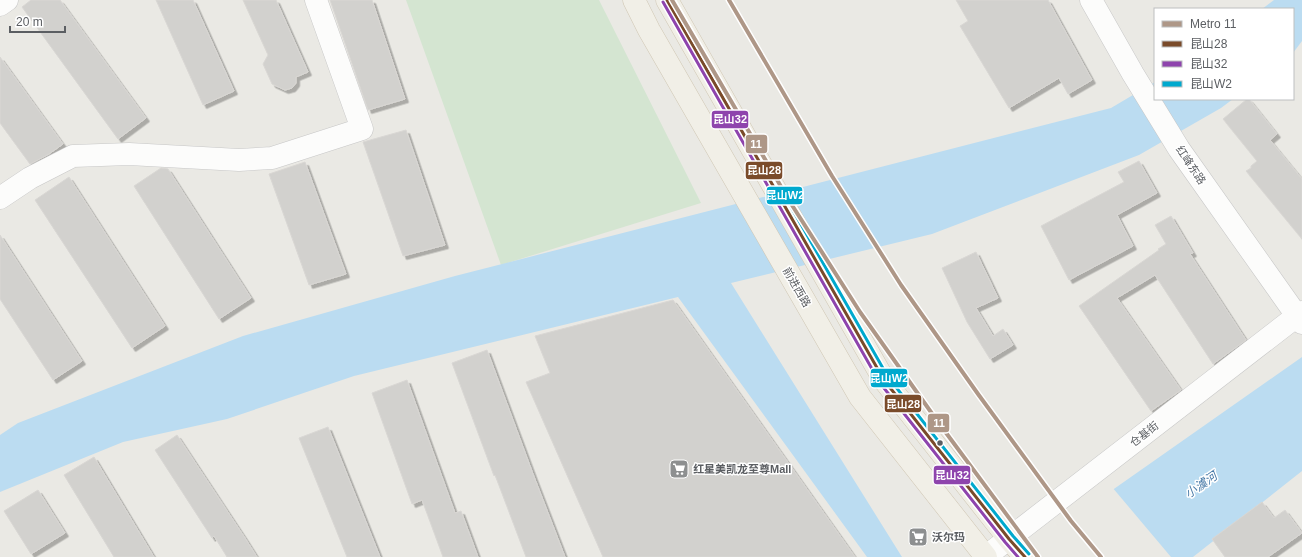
<svg xmlns="http://www.w3.org/2000/svg" width="1302" height="557" viewBox="0 0 1302 557" font-family="Helvetica,'Noto Sans SC',sans-serif">
<defs>
<filter id="shadow"><feDropShadow dx="3.5" dy="3.5" stdDeviation="0" flood-color="#0004"/></filter>
</defs>
<rect width="100%" height="100%" fill="#eae9e4"/>
<!-- green -->
<path fill="#d4e5d1" d="M 406,0 L 599,0 L 701,203 L 501,265 Z"/>
<!-- water -->
<path fill="#bbdcf1" d="M 1274,0 L 1302,0 L 1302,41 L 1293,53 L 1293,9 L 1262,9 Z
M 1155,82 L 1155,99 L 1233,99 L 1221,108 L 1139,155 L 932,234 L 731,283 L 902,557 L 867,557 L 678,297 L 354,376 L 227,419 L 123,442 L 0,492 L 0,435 L 18,423 L 243,336 L 455,276 L 1111,108 Z
M 1302,357 L 1302,471 L 1193,557 L 1022,557 L 1101,498 Z"/>
<!-- pier -->
<path fill="#eae9e4" d="M 1112,487 L 1171,557 L 1020,557 L 1021,555 Z"/>
<!-- building -->
<path fill="#d2d1ce" stroke="#d9d7d4" filter="url(#shadow)" d="M 31,0 L 60,0 L 146,118 L 118,139 L 22,7 Z
M 156,0 L 193,0 L 234,91 L 203,105 Z
M 243,0 L 276,0 L 308,72 L 296,77 L 296,83 L 292,88 L 285,90 L 272,84 L 263,64 L 268,55 Z
M 330,0 L 372,0 L 405,99 L 368,110 Z
M 956,0 L 1048,0 L 1092,80 L 1068,94 L 1059,78 L 1009,108 L 960,26 L 968,21 Z
M 0,57 L 63,144 L 49,154 L 30,164 L 0,123 Z
M 1247,99 L 1249,99 L 1277,134 L 1270,140 L 1302,179 L 1302,239 L 1246,171 L 1251,168 L 1251,166 L 1257,161 L 1223,119 Z
M 406,130 L 445,245 L 403,256 L 363,142 Z
M 1139,161 L 1157,193 L 1117,215 L 1133,246 L 1069,280 L 1041,226 L 1124,182 L 1118,172 Z
M 305,162 L 346,274 L 309,285 L 269,174 Z
M 161,168 L 168,169 L 251,298 L 219,319 L 134,186 Z
M 69,177 L 165,326 L 132,348 L 35,200 Z
M 1171,216 L 1193,253 L 1190,254 L 1246,340 L 1213,364 L 1155,275 L 1117,298 L 1181,390 L 1151,411 L 1079,306 L 1159,250 L 1158,249 L 1166,244 L 1155,225 Z
M 0,235 L 82,361 L 53,380 L 0,299 Z
M 976,252 L 998,298 L 976,308 L 993,336 L 1003,329 L 1013,345 L 990,359 L 967,322 L 942,268 Z
M 673,300 L 855,557 L 603,557 L 526,382 L 550,373 L 535,336 Z
M 487,350 L 533,474 L 565,557 L 526,557 L 495,475 L 494,476 L 452,363 Z
M 407,380 L 455,513 L 461,511 L 478,557 L 443,557 L 422,500 L 412,504 L 372,393 Z
M 328,427 L 380,557 L 347,557 L 299,438 Z
M 177,435 L 245,538 L 257,557 L 227,557 L 214,536 L 212,538 L 155,450 Z
M 94,457 L 154,557 L 114,557 L 64,475 Z
M 38,490 L 65,533 L 31,554 L 4,511 Z
M 1262,502 L 1274,518 L 1285,510 L 1302,533 L 1268,557 L 1225,557 L 1212,539 Z"/>
<g fill="none" stroke-linecap="round" stroke-linejoin="round">
<defs>
<path id="minor" d="M 0,5 L 7,0
M 0,198 L 30,178 L 73,156 L 129,154 L 239,160 L 272,158 L 362,129 L 316,0
M 985,557 L 1302,312"/>
<path id="tertiary" d="M 1091,0 L 1133,74 L 1179,149 L 1302,323"/>
<path id="primary" d="M 634,0 L 649,30 L 860,397 L 986,557
M 667,0 L 884,380 L 1009,539 L 1025,557"/>
</defs>
<!-- minor casing -->
<use href="#minor" stroke="#c7c7c7" stroke-width="23"/>
<!-- tertiary casing -->
<use href="#tertiary" stroke="#c7c7c7" stroke-width="23"/>
<!-- primary casing -->
<use href="#primary" stroke="#d0c7b4" stroke-width="23"/>
<!-- minor -->
<use href="#minor" stroke="#fcfcfb" stroke-width="22"/>
<!-- tertiary -->
<use href="#tertiary" stroke="#fcfcfb" stroke-width="22"/>
<!-- primary -->
<use href="#primary" stroke="#f1efe7" stroke-width="22"/>
<defs>
<path id="bus-1" d="M 667,0 L 884,380 L 1009,539 L 1025,557"/>
<path id="bus-2" d="M 663,2 L 880,383 L 1005,542 L 1018,557"/>
<path id="bus-3" d="M 673,0 L 888,377 L 1013,536 L 1029,554"/>
</defs>
<!-- bus-1 casing -->
<use href="#bus-1" stroke="#fff" stroke-width="6"/>
<!-- bus-2 casing -->
<use href="#bus-2" stroke="#fff" stroke-width="6"/>
<!-- bus-3 casing -->
<use href="#bus-3" stroke="#fff" stroke-width="6"/>
<!-- bus-1 -->
<use href="#bus-1" stroke="#7a4b2a" stroke-width="3"/>
<!-- bus-2 -->
<use href="#bus-2" stroke="#8e44ad" stroke-width="3"/>
<!-- bus-3 -->
<use href="#bus-3" stroke="#00a9ce" stroke-width="3"/>
<defs>
<path id="metro-1" d="M 672,0 L 790,202 L 860,312 L 938,422 L 1038,557
M 729,0 L 832,176 L 901,285 L 978,394 L 1071,521 L 1101,557"/>
</defs>
<!-- metro-1 casing -->
<use href="#metro-1" stroke="#fff" stroke-width="7"/>
<!-- metro-1 -->
<use href="#metro-1" stroke="#ae9787" stroke-width="4"/>
</g>
<!-- icons -->
<defs>
<symbol id="supermarket-square" viewBox="-11 -11 22 22"><rect x="-9" y="-9" width="18" height="18" rx="4" fill="#8d8f90" stroke="#fff"/><path d="M-6-5.5h2.5l.6 2H6L4.5 2H-2.5L-4.4-4H-6ZM-1.5 3.2a1.3 1.3 0 1 0 .1 0ZM3 3.2a1.3 1.3 0 1 0 .1 0Z" fill="#fff"/></symbol>
</defs>
<g fill-rule="evenodd">
<use href="#supermarket-square" x="668" y="458" width="22" height="22"/>
<use href="#supermarket-square" x="907" y="526" width="22" height="22"/>
</g>
<!-- markers -->
<circle fill="#5b5e62" stroke="#fff" stroke-width="1.5" cx="940" cy="443" r="3.5"/>
<g text-anchor="middle" stroke-width="3" stroke-linejoin="round" paint-order="stroke">
<!-- street labels -->
<g font-size="11" fill="#5b5e62" stroke="#fff">
<text transform="translate(1191 165) rotate(56)" y="4">红峰东路</text>
<text transform="translate(797 287) rotate(60)" y="4">前进西路</text>
<text transform="translate(1144 434) rotate(-38)" y="4">仓基街</text>
</g>
<!-- poi labels -->
<g font-size="11" font-weight="bold" fill="#5b5e62" stroke="#fff" text-anchor="start">
<text x="693" y="473">红星美凯龙至尊Mall</text>
<text x="932" y="541">沃尔玛</text>
</g>
<!-- water labels -->
<g font-size="12" font-style="italic" fill="#4779a7" stroke="#fff">
<text transform="translate(1201 485) rotate(-35)" y="4">小澞河</text>
</g>
</g>
<g stroke="#fff" stroke-width="1.5">
<rect x="711" y="110" width="38" height="19" rx="4" fill="#8e44ad"/>
<rect x="745" y="134" width="23" height="20" rx="4" fill="#ae9787"/>
<rect x="745" y="161" width="38" height="19" rx="4" fill="#7a4b2a"/>
<rect x="766" y="186" width="37" height="19" rx="4" fill="#00a9ce"/>
<rect x="870" y="368" width="38" height="20" rx="4" fill="#00a9ce"/>
<rect x="884" y="394" width="38" height="19" rx="4" fill="#7a4b2a"/>
<rect x="927" y="413" width="23" height="20" rx="4" fill="#ae9787"/>
<rect x="933" y="465" width="38" height="20" rx="4" fill="#8e44ad"/>
</g>
<g font-size="11" text-anchor="middle" font-weight="bold" fill="#fff">
<text x="730" y="123">昆山32</text>
<text x="756" y="148">11</text>
<text x="764" y="174">昆山28</text>
<text x="785" y="199">昆山W2</text>
<text x="889" y="382">昆山W2</text>
<text x="903" y="408">昆山28</text>
<text x="939" y="427">11</text>
<text x="952" y="479">昆山32</text>
</g>
<!-- legend -->
<rect x="1154" y="8" width="140" height="92" fill="#ffffff" stroke="#bdbfc0"/>
<rect x="1162" y="21" width="20" height="6" fill="#ae9787" stroke="#bdbfc0"/>
<text x="1190" y="28" font-size="12" fill="#5b5e62">Metro 11</text>
<rect x="1162" y="41" width="20" height="6" fill="#7a4b2a" stroke="#bdbfc0"/>
<text x="1190" y="48" font-size="12" fill="#5b5e62">昆山28</text>
<rect x="1162" y="61" width="20" height="6" fill="#8e44ad" stroke="#bdbfc0"/>
<text x="1190" y="68" font-size="12" fill="#5b5e62">昆山32</text>
<rect x="1162" y="81" width="20" height="6" fill="#00a9ce" stroke="#bdbfc0"/>
<text x="1190" y="88" font-size="12" fill="#5b5e62">昆山W2</text>
<!-- scale -->
<path d="M10 26v6h55v-6" fill="none" stroke="#5b5e62" stroke-width="2"/>
<text x="16" y="26" font-size="12" fill="#5b5e62" stroke="#ffffff" stroke-width="3" paint-order="stroke">20 m</text>
</svg>
